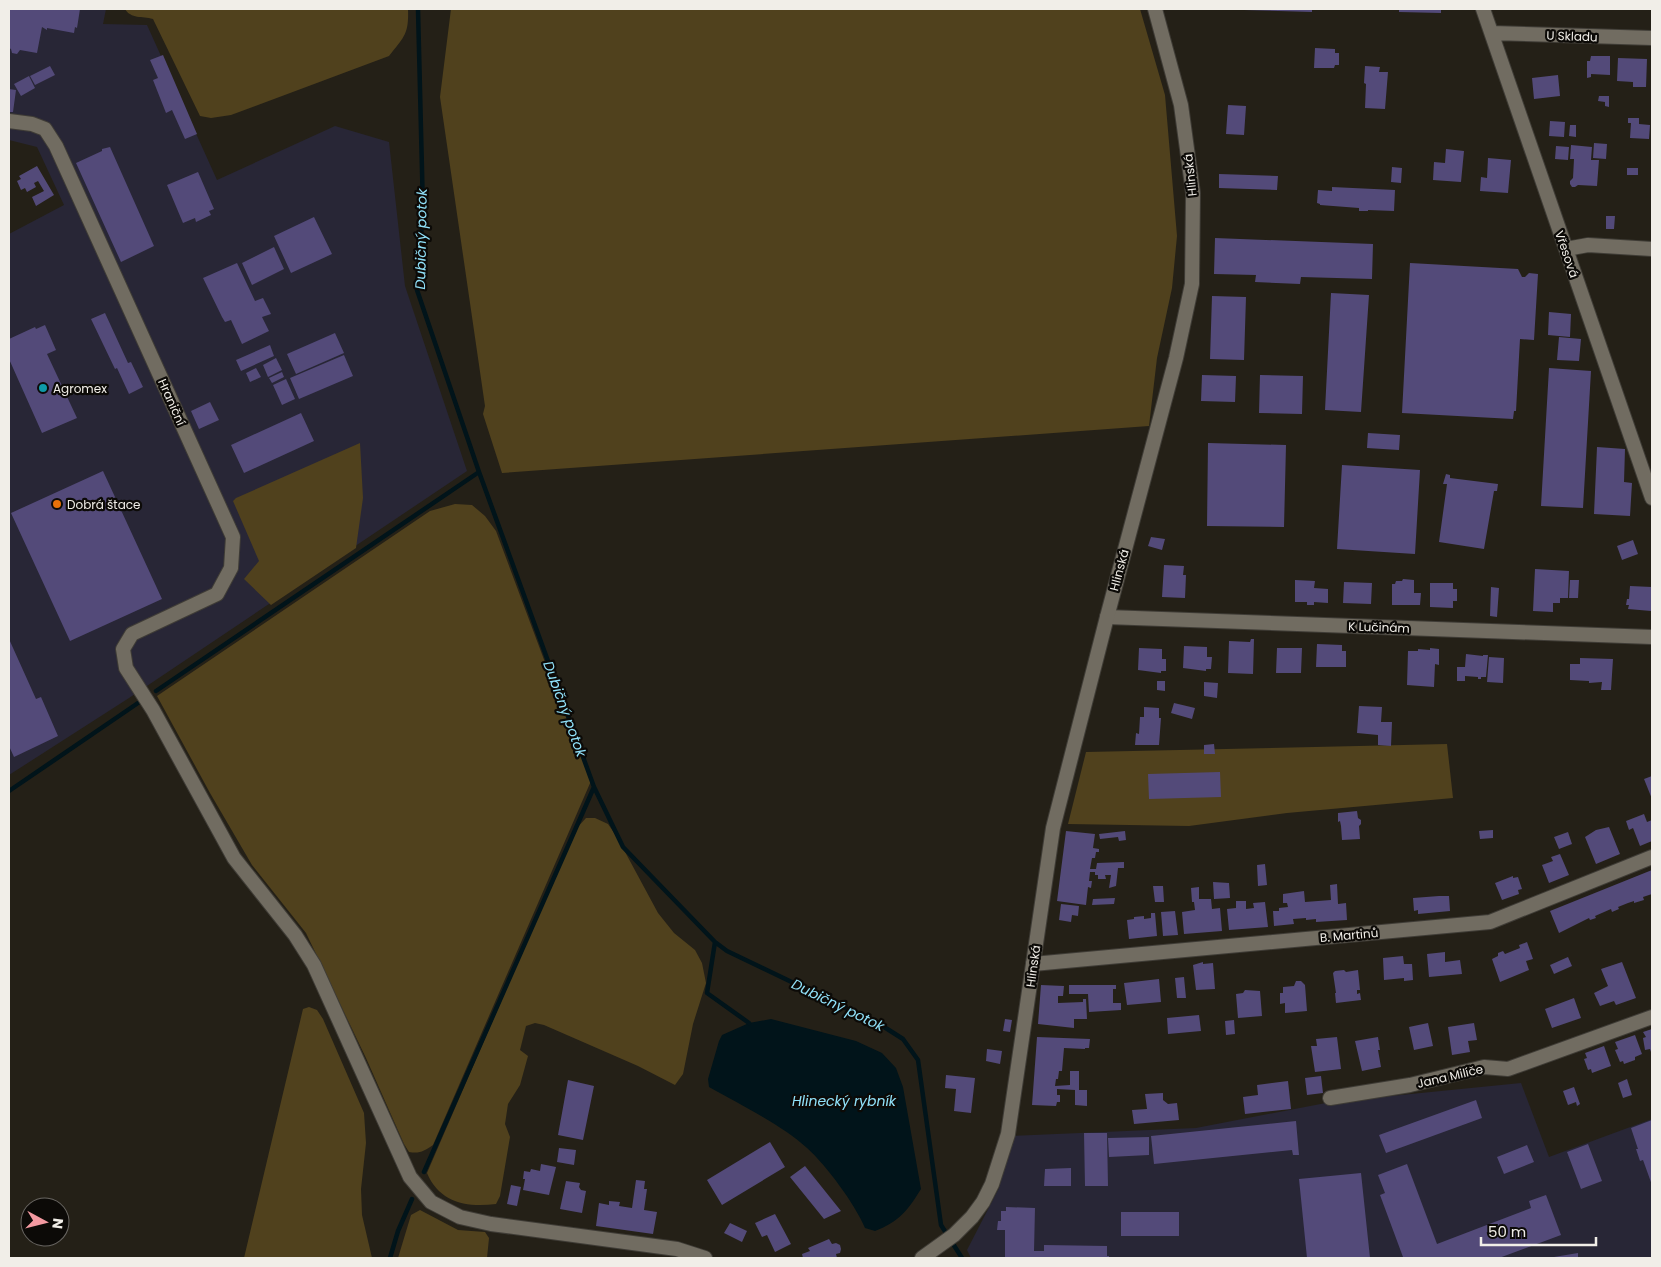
<svg xmlns="http://www.w3.org/2000/svg" width="1661" height="1267" font-family="Poppins,sans-serif">
<rect width="100%" height="100%" fill="#242017"/>
<path fill="#282636" d="M9 9H106L103 24 147 25 217 180 335 126 389 142 405 286 467 471 129 698 9 775V234L64 205 37 147 9 140Z
M1521 1083 1549 1157 1652 1119V1258H971L967 1250 999 1188 1011 1136 1196 1128 1331 1102Z"/>
<path fill="#50411d" d="M125 9H408C409 34 404 37 389 56L231 115 211 118 200 116 153 19C142 16 131 19 125 9Z
M451 9H1140L1165 95 1177 236 1172 288 1157 358 1149 426 502 473 483 414 485 406 440 97Z
M360 443 363 498 356 548 271 605 244 579 259 561 233 501 236 498Z
M455 504 472 505 485 516 496 531 546 665 591 781 433 1145C424 1151 420 1154 409 1152L404 1144 366 1058 306 933 252 865 210 793 157 696 430 511Z
M1447 744 1453 798 1287 813 1189 826 1068 824 1086 752Z
M586 818H595L608 824 617 837 658 913 674 933 695 950 702 963 706 983 693 1024 683 1074 675 1085 638 1066 544 1025 535 1023 526 1026 520 1050 528 1056 520 1085 508 1104 505 1124 510 1137 500 1196 496 1204C466 1208 439 1202 427 1173L575 830Z
M309 1007 317 1010 323 1019 364 1113 366 1143 361 1189 362 1215 372 1258H244L303 1009Z
M420 1210 458 1230 485 1232 489 1238 487 1258H398L411 1215Z"/>
<path fill="#01141a" d="M771 1019 856 1041 882 1053 896 1068 903 1087 921 1189C908 1210 899 1222 875 1231L865 1228C855 1204 826 1165 807 1148 782 1125 739 1104 709 1087L708 1079 719 1041 722 1035 749 1023Z"/>
<g fill="none" stroke-linecap="round" stroke-linejoin="round">
<path stroke="#01141a" stroke-width="4.5" d="M418 9 423 211 417 290 479 472 594 787 623 847 715 942 727 951 881 1025 903 1039 918 1060 941 1225 962 1258
M156 691 479 472
M9 791 138 703
M715 942 707 993 749 1023
M424 1172 594 787
M390 1258 398 1231 412 1199"/>
</g>
<path fill="#534a79" d="M9 9H80L77 28 75 27 74 33 47 28V30L42 27 37 53 20 50 17 54 12 53 11 49 9 48Z
M1244 9H1312V12L1244 10Z
M1399 9H1441V13L1399 12Z
M1315 48 1335 49V53H1339V65H1335L1334 68H1314Z
M163 55 197 134 185 139 172 110 166 113 153 80 158 78 150 60Z
M1591 56H1610V75L1591 74V77L1587 78V61H1590Z
M1618 58 1647 59 1646 87H1633V82L1617 81Z
M50 66 55 75 35 85 30 76Z
M1365 66 1380 67 1379 72H1388L1385 109 1365 108 1366 84 1364 83Z
M1558 75 1560 96 1534 99 1532 78Z
M29 76 35 88 21 96 14 84Z
M9 89 16 90 13 112H9Z
M1599 96H1609V107L1605 106V102L1598 101Z
M1228 105 1246 106 1244 135 1226 134Z
M1628 118H1639V124L1650 125 1649 139 1630 138 1631 123H1628Z
M1550 121 1565 122 1564 137 1549 136Z
M1570 125H1576V137L1569 136Z
M1594 143 1607 144 1606 159 1593 158Z
M1571 145 1592 147 1591 160H1599L1597 186 1578 185 1575 187H1572L1570 184V181L1573 178 1574 159H1570Z
M1556 146 1569 147 1568 160 1555 159Z
M110 147 154 246 121 262 76 163 102 151V149Z
M1446 149 1464 151 1461 182 1433 180 1434 162 1445 163Z
M1488 158 1511 160 1508 193 1480 191 1481 177 1487 178Z
M37 166 54 195 36 206 32 197 44 191 38 181 34 183 36 187 27 192 25 188 21 190 17 181 21 179 19 176Z
M1392 167 1402 168 1401 183 1391 182Z
M1627 168H1638V175H1627Z
M198 172 214 209 209 211 211 215 196 222 195 218 183 223 167 185Z
M1219 174 1278 176 1277 190 1219 188Z
M1332 187 1395 190 1394 211 1368 210V211H1359V208L1320 205V204L1317 203 1318 190 1332 191Z
M1606 216H1615L1614 229H1606Z
M314 217 332 254 291 273 274 236Z
M1215 238 1373 244 1372 279 1301 277 1300 284 1255 282 1256 275 1214 274Z
M274 247 284 269 252 285 242 263Z
M237 263 255 301 263 298 271 314 262 317 269 331 242 344 231 320 225 322 222 317 203 278Z
M1410 263 1518 269 1522 277H1525L1529 273 1538 274 1534 340 1520 339 1516 411H1514L1513 419 1402 413Z
M1331 293 1369 295 1361 412 1325 410Z
M1212 296 1246 297 1244 360 1210 359Z
M1549 312 1571 314 1570 337 1548 335Z
M105 313 128 363 131 362 143 387 129 394 117 368 115 369 91 319Z
M45 325 56 350 47 354 77 418 42 433 9 359V339L35 327 36 329Z
M335 333 344 353 296 374 287 354Z
M1559 337 1581 339 1579 361 1557 360Z
M270 345 274 356 241 371 236 360Z
M344 355 353 376 299 399 290 378Z
M276 358 282 370 268 377 263 365Z
M256 368 261 377 250 382 246 373Z
M1549 368 1591 371 1583 508 1541 506Z
M282 372 284 377 272 383 269 378Z
M1202 375 1236 376 1235 402 1201 401Z
M1260 375 1303 376 1302 414 1259 413Z
M286 379 295 399 282 405 273 385Z
M210 402 219 420 199 429 191 411Z
M301 413 314 441 244 473 231 445Z
M1368 433 1400 435 1399 450 1367 448Z
M1208 443 1286 445 1284 527 1207 526Z
M1597 447 1625 449 1624 482 1632 483 1630 516 1594 514Z
M1342 465 1420 470 1415 554 1337 549Z
M103 471 162 599 70 641 11 513Z
M1446 474 1450 475V478L1498 484 1497 491H1494L1484 549 1439 542 1447 484H1443Z
M1151 537 1165 539 1162 550 1148 546Z
M1633 540 1638 554 1622 560 1617 546Z
M1164 565 1184 566 1183 575H1186L1185 598 1162 597Z
M1535 569 1569 571 1568 598H1560V603H1553V612L1533 611Z
M1403 579 1414 580V593H1421L1420 605H1392V584H1395L1396 581H1402Z
M1295 580 1315 581 1314 588 1328 589V603L1314 602V605H1307V602H1295Z
M1570 580H1579L1578 598H1569Z
M1344 582 1372 583 1371 604 1343 603Z
M1430 583H1453V589H1457V601H1453V608L1430 607Z
M1630 586 1652 587 1651 611 1628 609 1629 605H1626L1627 599H1629Z
M1491 587 1499 588 1497 617 1490 616Z
M9 639 36 699 41 697 58 736 14 757 9 746Z
M1251 639H1254L1253 674 1228 673 1229 641 1250 642Z
M1317 644 1342 645V651H1346V667H1316Z
M1184 646 1207 647V657H1212L1211 669H1206V671L1183 668Z
M1139 648 1162 649V659H1166V671H1161V673L1138 670Z
M1277 648H1302L1301 673H1276Z
M1430 648 1439 649V665L1435 664 1434 687 1407 685 1408 651H1418V649L1430 650Z
M1466 654 1483 656V655H1488L1486 677H1481V679H1478V677L1465 676V681H1457V667H1465Z
M1489 657 1504 658 1503 683 1487 682Z
M1580 658 1613 659 1611 690H1601L1602 682 1589 683V681L1570 680V664H1580Z
M1157 681H1165V691L1157 690Z
M1204 682 1218 683 1217 698 1204 696Z
M1174 703 1195 708 1192 719 1171 713Z
M1359 706 1382 707 1381 722H1392L1391 746 1378 745V735L1357 733Z
M1144 707 1159 708V718H1161L1159 745H1135L1136 733 1139 734 1140 717H1144Z
M1214 744 1215 754H1204V745Z
M1220 772 1221 797 1149 799 1148 774Z
M1652 776V799L1644 779Z
M1357 811 1358 818 1361 820V824L1359 826 1360 839 1342 840 1341 826 1340 821 1338 822V813Z
M1644 814 1647 822 1652 820V841L1640 846 1633 828 1629 830 1626 821Z
M1609 827 1620 854 1596 864 1585 837 1596 830Z
M1493 830V838L1480 839 1479 831Z
M1066 831 1095 834 1093 848 1099 849V852H1096L1095 858H1092L1090 869H1096L1097 863 1124 862V868H1118L1116 886 1109 888 1111 875H1105L1106 879H1098V875H1095V872H1090L1089 881H1092L1091 888 1088 887 1086 905 1057 901Z
M1125 831 1126 840 1119 841 1118 837 1100 839 1099 834Z
M1568 832 1572 844 1559 849 1554 837Z
M1560 854 1569 875 1549 883 1542 865 1553 861 1551 857Z
M1265 864 1267 885 1258 886 1257 865Z
M1652 870V894L1643 897 1644 900 1634 903V901L1628 903 1618 907 1619 909 1612 912 1611 909 1595 916 1596 918 1590 920 1589 918 1559 933 1550 911Z
M1513 876V878L1518 877 1522 889 1518 890 1519 894 1502 900 1495 883Z
M1213 882 1229 883 1230 898 1214 899Z
M1337 884 1338 904 1346 903 1347 920 1316 922V919L1306 920V918L1293 919 1294 924 1274 926 1273 911H1279V908L1288 907 1287 903H1283V894L1304 891 1305 902 1331 900 1330 885Z
M1153 886H1163L1164 902H1155Z
M1199 887V899H1211L1212 909 1220 908 1222 931 1184 934 1182 912 1195 910 1194 902H1192L1191 888Z
M1439 896H1449L1450 911 1418 914V910L1414 911 1413 898Z
M1115 898 1114 904 1092 905 1093 899Z
M1236 901H1246V909L1254 908 1253 903 1265 902 1268 927 1229 930 1227 909 1236 908Z
M1061 904 1079 906 1078 916 1072 915 1071 922 1059 920Z
M1175 911 1178 935 1163 936 1161 912Z
M1151 913H1155L1157 936 1129 939 1127 920 1134 919V917L1144 916V919L1151 918Z
M1527 942 1533 959 1526 961 1529 970 1500 982 1492 959 1498 956V953L1503 951 1505 954 1520 948 1519 945Z
M1445 952V962L1460 960 1462 974 1429 977 1427 954Z
M1403 956 1404 964H1412L1413 980 1404 981V978L1384 980 1383 958Z
M1568 957 1572 966 1554 974 1550 965Z
M1203 962V964L1213 963 1215 989 1196 990 1193 965Z
M1622 962 1636 998 1616 1005 1614 1001 1600 1006 1594 993 1608 986 1601 969Z
M1344 970 1346 972 1358 970 1360 990H1357V994L1360 993 1361 1000 1336 1003 1335 993H1336L1333 973 1335 971Z
M1184 977 1186 998H1177L1175 978Z
M1159 979 1161 1002 1127 1005 1124 983Z
M1296 981H1301L1305 985 1307 1011 1285 1013V1003L1280 1004V993H1283V987L1294 986Z
M1041 985 1064 986 1063 996H1058V1003L1083 1002V999H1086L1087 1019H1074V1028L1038 1024Z
M1069 985H1116V989H1113V1003H1121V1010L1089 1012 1088 994H1069Z
M1245 990 1260 991 1262 1016 1238 1018 1236 994 1243 993Z
M1574 998 1581 1018 1552 1028 1545 1009Z
M1199 1015 1201 1031 1168 1034 1167 1018Z
M1005 1019 1012 1020 1010 1032 1003 1031Z
M1234 1020 1235 1034 1226 1035 1225 1021Z
M1428 1023 1433 1046 1414 1050 1409 1027Z
M1474 1023 1477 1040 1468 1041 1470 1052 1452 1055 1448 1027Z
M1652 1029V1055L1650 1049 1645 1050 1643 1038 1646 1037 1643 1032Z
M1635 1035 1642 1054 1635 1057V1060L1624 1064 1623 1061 1620 1062 1615 1050 1618 1049 1615 1042Z
M1037 1037 1090 1039 1089 1048H1085V1049L1064 1048 1062 1071H1059L1058 1079H1056L1055 1086 1070 1085V1071H1079V1090H1087V1106L1075 1105V1090L1057 1089V1095H1060V1102H1057L1056 1106 1032 1105Z
M1337 1037 1341 1069 1315 1072 1311 1046H1317L1316 1039Z
M1378 1037 1380 1050H1378L1381 1067 1362 1071 1355 1041Z
M1604 1046 1611 1066 1592 1073 1591 1069 1588 1070 1584 1059 1587 1058 1585 1053Z
M987 1049 1002 1051 1000 1064 986 1061Z
M946 1075 975 1078 971 1113 954 1111 956 1089 945 1088Z
M1321 1076 1323 1093 1307 1095 1305 1078Z
M1627 1079 1632 1095 1623 1098 1618 1083Z
M568 1080 594 1086 583 1140 558 1135Z
M1288 1081 1291 1109 1245 1114 1243 1097 1258 1095 1257 1085Z
M1574 1087 1580 1104 1577 1106 1576 1102 1568 1105 1563 1091Z
M1163 1093V1100L1168 1104 1177 1103 1179 1120 1134 1124 1132 1110 1147 1109 1145 1094Z
M1476 1100 1482 1118 1386 1153 1379 1135Z
M1652 1120V1185L1643 1160 1640 1161 1636 1149H1638L1631 1128Z
M1296 1121 1299 1155H1293L1292 1150 1154 1164 1151 1136Z
M1084 1133H1107L1108 1186H1085Z
M1149 1137V1155L1109 1157 1108 1138Z
M770 1142 785 1167 722 1205 707 1180Z
M1588 1144 1602 1181 1581 1189 1567 1152Z
M1527 1145 1534 1162 1504 1174 1497 1157Z
M559 1148 576 1150 574 1165 557 1162Z
M541 1164 556 1167 549 1195 523 1190 525 1179H523L524 1171 530 1172 531 1169 540 1171Z
M1407 1164 1437 1244 1531 1208 1529 1201 1546 1195 1561 1235 1499 1258H1399L1403 1257 1380 1195 1385 1193 1378 1175Z
M805 1166 841 1211 824 1219 790 1177Z
M1071 1168V1186H1044L1045 1169Z
M1361 1173 1370 1258H1307L1299 1179Z
M636 1180 645 1181 644 1189H647L644 1210 657 1212 653 1234 596 1226 599 1203 609 1205V1201L620 1202 619 1206 632 1208Z
M566 1181 580 1183 579 1187 581 1190 586 1191 582 1213 560 1209Z
M511 1185 521 1187 517 1206 507 1204Z
M1006 1207 1035 1208 1034 1251H1044V1245L1107 1246V1256H1109V1258H1005V1230H997L998 1221H1001V1211H1006Z
M1121 1212H1179V1236H1121Z
M775 1214 791 1244 775 1252 767 1235 762 1237 755 1223Z
M730 1223 747 1231 742 1242 724 1233Z
M829 1239 832 1244 836 1243 840 1245 841 1249 840 1253 836 1254 837 1258H803L802 1254 810 1251 808 1248Z
M1578 1253V1258H1555L1554 1257Z"/>
<g fill="none" stroke-linecap="round" stroke-linejoin="round">
<g stroke="#3f3c36" stroke-width="16">
<path id="minor" d="M1483 9 1652 498
M1492 33 1652 38
M9 121 32 124 45 129 56 146 233 537 231 568 217 594 132 634 123 649 126 668 153 710 234 858 295 935 314 965 410 1177 431 1202 460 1217 491 1224 677 1249 705 1258
M1566 249 1588 245 1652 249
M1107 617 1652 637
M1033 964 1490 922 1652 857
M1330 1098 1410 1085 1484 1067 1508 1069 1652 1017"/>
</g>
<g stroke="#3f3c36" stroke-width="16">
<path id="tertiary" d="M922 1258 954 1235 972 1217 983 1202 992 1184 1008 1134 1053 828 1107 617 1176 358 1192 284 1193 193 1181 105 1155 9"/>
</g>
<use href="#minor" stroke="#716c61" stroke-width="14"/>
<use href="#tertiary" stroke="#716c61" stroke-width="14"/>
</g>
<circle fill="#0f9aa8" stroke="#0c0a07" stroke-width="2" cx="43" cy="388" r="5"/>
<circle fill="#e8710a" stroke="#0c0a07" stroke-width="2" cx="57" cy="504" r="5"/>
<g text-anchor="middle" dominant-baseline="central" stroke-width="4.5" stroke-linejoin="round" paint-order="stroke">
<g font-size="12" fill="#f1eee8" stroke="#0c0a07">
<text transform="translate(1572 36) rotate(2)">U Skladu</text>
<text transform="translate(1190 175) rotate(-96)">Hlinská</text>
<text transform="translate(1567 254) rotate(71)">Vřesová</text>
<text transform="translate(172 402) rotate(66)">Hraniční</text>
<text transform="translate(1119 570) rotate(-75)">Hlinská</text>
<text transform="translate(1379 627) rotate(2)">K Lučinám</text>
<text transform="translate(1349 935) rotate(-5)">B. Martinů</text>
<text transform="translate(1033 966) rotate(-82)">Hlinská</text>
<text transform="translate(1450 1076) rotate(-13)">Jana Milíče</text>
</g>
<g font-size="12" fill="#f1eee8" stroke="#0c0a07" text-anchor="start">
<text x="53" y="388">Agromex</text>
<text x="67" y="504">Dobrá štace</text>
</g>
<g font-size="14" font-style="italic" fill="#91e2fa" stroke="#0c0a07">
<text transform="translate(421 239) rotate(-89)">Dubičný potok</text>
<text transform="translate(565 709) rotate(70)">Dubičný potok</text>
<text transform="translate(838 1005) rotate(26)">Dubičný potok</text>
<text x="844" y="1101">Hlinecký rybník</text>
</g>
</g>
<rect width="1661" height="1267" fill="none" stroke="#f1eee8" stroke-width="20"/>
<g transform="translate(45 1222) rotate(97)"><circle r="24" fill="#0c0a07" stroke="#686561"/>
<path d="M0-4L9 19L0 12L-9 19Z" fill="#f49aa1"/>
<text y="-8" font-size="14" font-weight="bold" text-anchor="middle" fill="#f1eee8">N</text>
</g>
<path d="M1481 1237v8h115v-8" fill="none" stroke="#f1eee8" stroke-width="2.5"/>
<text x="1488" y="1237" font-size="15" fill="#f1eee8" stroke="#0c0a07" stroke-width="4" paint-order="stroke">50 m</text>
</svg>
